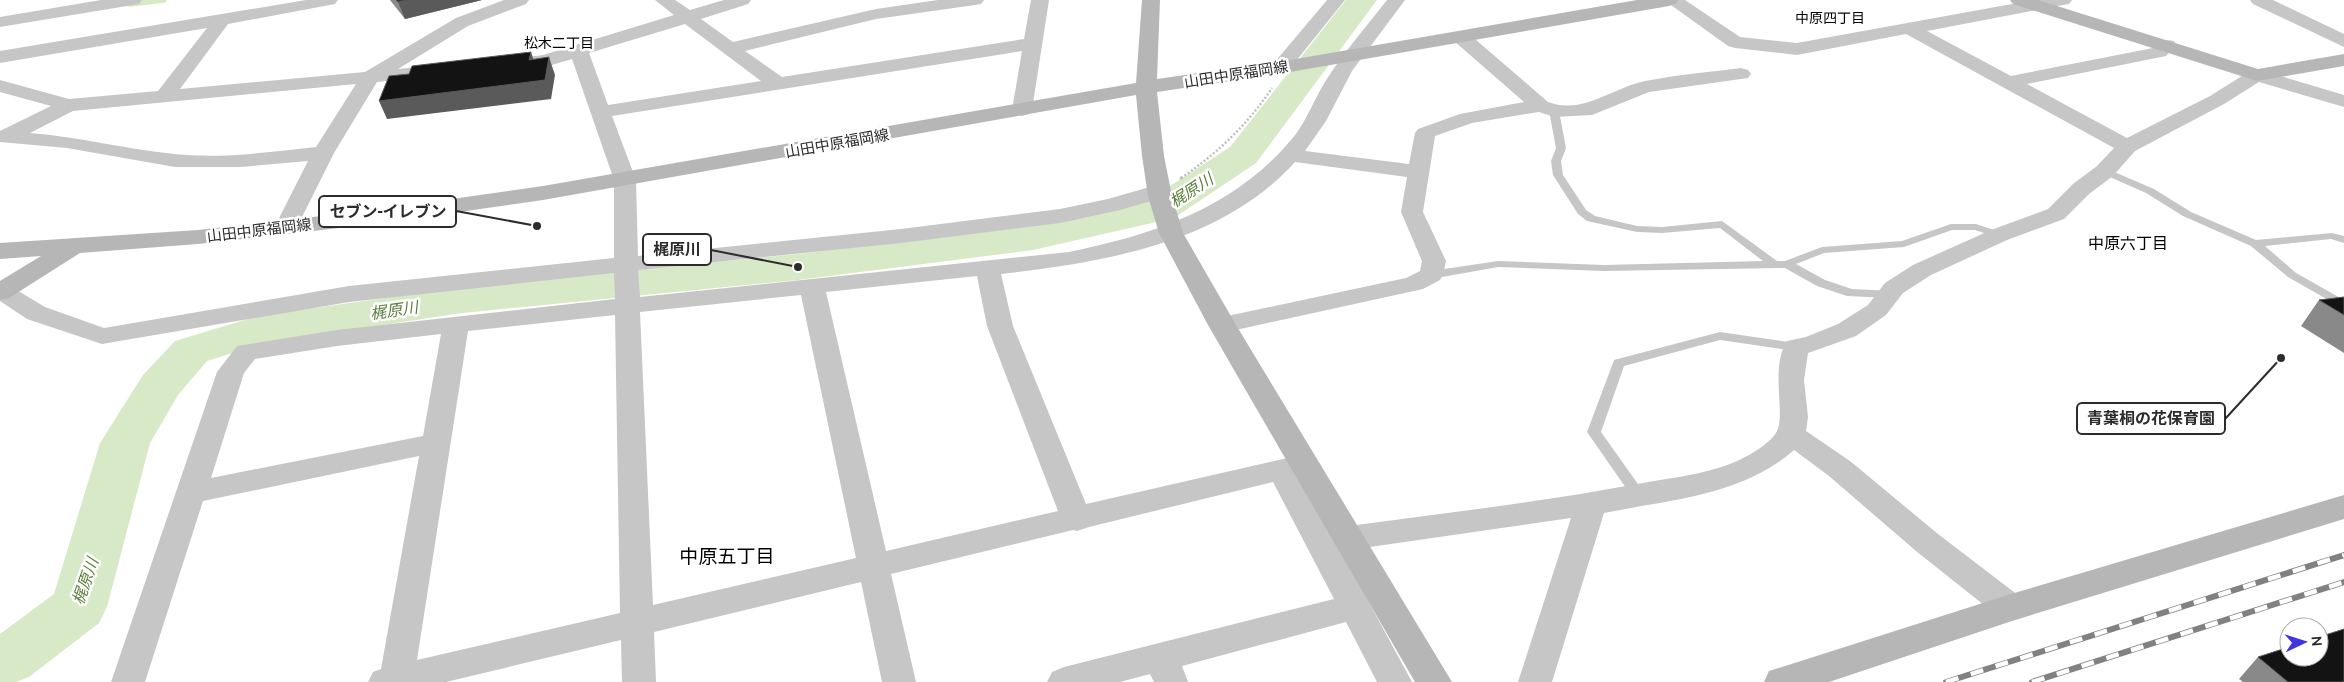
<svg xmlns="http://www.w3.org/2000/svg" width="2344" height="682" font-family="Ubuntu,'Noto Sans JP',sans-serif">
<rect width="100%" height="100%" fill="#fff"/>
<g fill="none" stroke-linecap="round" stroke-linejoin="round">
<path stroke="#d7e9c7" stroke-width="5.5" d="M130 4 164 0"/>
<path fill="#d7e9c7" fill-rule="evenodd" d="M1346 0H1377L1256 163 1174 218 1033 250 798 280 462 313 264 343 207 361 178 395 150 443 107 607 99 623 29 677 16 682H0V634L54 594 100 443 143 375 175 341 258 316 462 287 798 254 1033 226 1147 201 1230 147Z"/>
<path stroke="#c0c0c0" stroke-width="2.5" stroke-dasharray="2 2" stroke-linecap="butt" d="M1181 178C1218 153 1247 125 1272 88"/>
<path stroke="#c0c0c0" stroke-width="3" stroke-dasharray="2.5 2.5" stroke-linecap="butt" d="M1180 179 1183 177"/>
<path fill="#c6c6c6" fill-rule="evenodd" d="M1554 108 1559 111 1566 148 1561 161 1563 175 1586 210 1595 216 1637 226 1662 227 1722 221 1777 261H1785L1822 247 1902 241 1951 224H1976L2003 233 2005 235 1999 238 1975 230H1952L1904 247 1824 253 1796 264 1825 280 1852 289 1893 291 1895 294 1893 297 1889 298 1847 296 1817 286 1785 268 1604 271 1498 267 1431 279 1427 277 1425 275 1431 271 1498 261 1604 265 1763 261 1720 228 1662 233 1637 232 1587 221 1578 214 1553 175 1551 161 1556 148 1549 111Z
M2105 168 2154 189 2191 212 2256 240 2332 233 2344 236V243L2331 239 2265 246 2296 273 2344 300V309L2288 277 2251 246 2183 216 2146 193 2101 173 2100 171Z
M1720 332 1796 343 1802 347 1796 351 1720 340 1624 366 1601 432 1645 494 1643 498H1633L1587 432 1613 363 1614 360Z"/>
<path fill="#c6c6c6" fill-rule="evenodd" d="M101 0H142L139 4 133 5 0 27V17Z
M306 0H338L335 4 228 24 180 89 365 72 456 18 504 0H529L526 4 468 26 398 69 445 64 452 66 455 70 452 74 377 82 334 153 295 231 287 233 279 231 275 226 308 161 241 167H175L67 148 0 142V131L51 106 0 92V80L69 99 158 91 207 28 0 63V51ZM356 84 316 147C270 152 221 159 174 154 126 149 79 137 30 133L73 111Z
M655 0H675L690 10 724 0H751L748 4 701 19 733 42 876 9 938 0H984L981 4 975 5 876 19 745 51 782 77 1024 39 1031 0H1049L1032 110 1029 114 1022 116 1015 114 1012 110 1022 51 612 116 636 180 638 256 901 229 1060 209 1108 199 1160 184 1168 186 1171 191 1168 196 1120 210 1060 223 901 243 638 270 640 297 1069 252C1153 235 1234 208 1291 140 1306 123 1313 101 1325 82 1343 53 1366 27 1387 0H1405L1352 71 1326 121 1305 151 1409 164 1415 133 1418 129 1460 114 1524 102 1454 41 1452 37 1454 33H1468L1548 102C1583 115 1612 88 1645 81 1676 75 1709 72 1741 68L1748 70 1751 74 1748 78 1649 92 1592 115 1554 117 1539 112 1526 114 1472 123 1435 136 1423 212 1446 261 1443 275 1440 280 1423 289 1222 333 1213 331 1209 325 1213 319 1406 278 1420 271 1422 261 1401 212 1407 177 1295 162C1221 244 1104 262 1001 274L1013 326 1086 504 1305 454 1315 457 1320 464 1315 471 1300 476 1334 537 1338 530 1349 526C1445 513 1542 502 1637 484 1664 479 1692 476 1718 468 1736 463 1765 449 1776 433 1787 416 1769 369 1787 341L1806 337 1838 324 1868 305 1885 283 1913 265 1991 230 2048 209 2073 184 2097 166 2114 148 1906 34 1797 55 1735 48 1728 46 1664 0H1685L1740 37 1797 43 2034 0H2072L2069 4 2063 5 1927 31 2011 76 2153 48C2160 41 2164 39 2174 41L2176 45 2166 56 2027 84 2127 138 2210 96 2250 71 2257 69 2344 95V107L2259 82 2224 104 2135 151 2113 176 2089 194 2064 219 2007 240 1931 275 1903 293 1886 315 1856 336 1808 353 1804 380 1808 417 1806 431 1850 461 1938 534 2023 599 2028 608 2023 617 2011 621 1999 617 1916 551 1829 476 1794 450C1742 496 1668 500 1604 513L1552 682H1518L1571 518 1349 550 1339 547 1412 682H1377L1346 622 1182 666 1188 682H1154L1150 674 1120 682H1047L1052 672 1064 667 1334 599 1273 482 1089 527 1077 531 1073 530 891 574 916 682H882L861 582 654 632 656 682H622L621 640 446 682H368L373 672 381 669 419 456 203 501 145 682H111L217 372 237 346 337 330 615 299 614 273 349 302 102 344 27 319 0 301V284L10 286 45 307 104 328 349 286 614 258V180L572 59C552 65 528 73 507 68L504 64 507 60 543 55 674 15ZM685 24 761 81 608 105 589 53ZM977 276 987 326 1058 511 886 551 826 292ZM801 295 856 558 653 605 640 312ZM615 315 620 613 417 660 468 331ZM441 334 423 436 211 478 244 373 255 359 337 346Z
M1327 0H1345L1288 71 1281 73 1274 71 1271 67 1274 63Z
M2250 0H2273L2344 34V47L2253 4Z"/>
<path fill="#b6b6b6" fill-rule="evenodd" d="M1142 0H1160L1157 79 1290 60 1637 0H1678L1675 4 1669 6 1290 72 1157 92 1164 156 1172 196 1183 233 1236 325 1452 682H1415L1208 325 1159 233 1148 196 1142 156 1136 95 543 200 374 224 198 244 80 253 9 298 0 300V281L41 256 0 259V243L198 230 374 210 543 186 1136 83Z
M2010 0H2038L2258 69 2344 54V66L2257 81 2013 4Z
M2344 495V519L2012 621 1829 682H1764L1769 671 1782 667 2011 594Z"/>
<g stroke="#818181" stroke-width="6">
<path id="rail" d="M1946 682 2344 555
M2032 682 2344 582"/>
</g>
<use href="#rail" stroke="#fff" stroke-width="4.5" stroke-dasharray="13" stroke-linecap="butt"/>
</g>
<path fill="#898989" d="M390 0H482L405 19Z
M2344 297V353L2301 326 2319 300Z
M2258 657 2344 682H2243L2239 679Z"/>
<path fill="#5a5a5a" d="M408 0H482L405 19 398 2Z
M531 52 537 70 529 60Z
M549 57 555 75 551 99 387 119 379 101Z"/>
<path fill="#131313" stroke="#5a5a5a" d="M396 0H408L398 2Z
M531 52 529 60 549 57 545 80 379 101 389 76 409 74 412 66Z
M2344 297V315L2319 300Z
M2344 629V682H2288L2258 657 2289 647V657H2319V637Z"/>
<g text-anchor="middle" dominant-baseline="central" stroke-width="5" stroke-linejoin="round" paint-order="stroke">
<g font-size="14" fill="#000" stroke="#fff">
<text x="1830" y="18">中原四丁目</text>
<text x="559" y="43">松木二丁目</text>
</g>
<g font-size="15" fill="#2c2c2c" stroke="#fff">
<text transform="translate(1236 74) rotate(-9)">山田中原福岡線</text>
<text transform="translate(837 143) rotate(-10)">山田中原福岡線</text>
<text transform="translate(259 230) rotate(-7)">山田中原福岡線</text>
</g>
<g font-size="16" font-style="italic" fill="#5a7e3a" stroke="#fff">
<text transform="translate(1191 190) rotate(-33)">梶原川</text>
<text transform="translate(394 310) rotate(-8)">梶原川</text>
<text transform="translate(85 581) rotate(-71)">梶原川</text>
</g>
<g font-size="16" fill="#000" stroke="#fff">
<text x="2128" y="243">中原六丁目</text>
</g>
<g font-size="19" fill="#000" stroke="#fff">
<text x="727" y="556">中原五丁目</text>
</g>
</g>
<path fill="none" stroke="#2c2c2c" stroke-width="2" d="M537 226L456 211M798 267L711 250M2281 358L2225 419"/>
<g fill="#2c2c2c" stroke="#fff" stroke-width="2">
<circle cx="537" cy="226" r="5"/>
<circle cx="798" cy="267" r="5"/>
<circle cx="2281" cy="358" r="5"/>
</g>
<g fill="#fff" stroke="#2c2c2c" stroke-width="2">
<rect x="319" y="196" width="137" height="31" rx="5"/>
<rect x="643" y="234" width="68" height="31" rx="5"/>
<rect x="2077" y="403" width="148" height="31" rx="5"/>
</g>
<g font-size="16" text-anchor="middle" font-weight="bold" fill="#2c2c2c">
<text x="388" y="217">セブン-イレブン</text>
<text x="677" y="255">梶原川</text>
<text x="2151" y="424">青葉桐の花保育園</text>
</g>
<g transform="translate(2304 642) rotate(86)"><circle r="24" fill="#ffffff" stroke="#ababab"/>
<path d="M0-4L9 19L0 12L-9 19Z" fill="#4135dd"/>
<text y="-8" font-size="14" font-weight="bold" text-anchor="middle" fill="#2c2c2c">N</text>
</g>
</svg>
